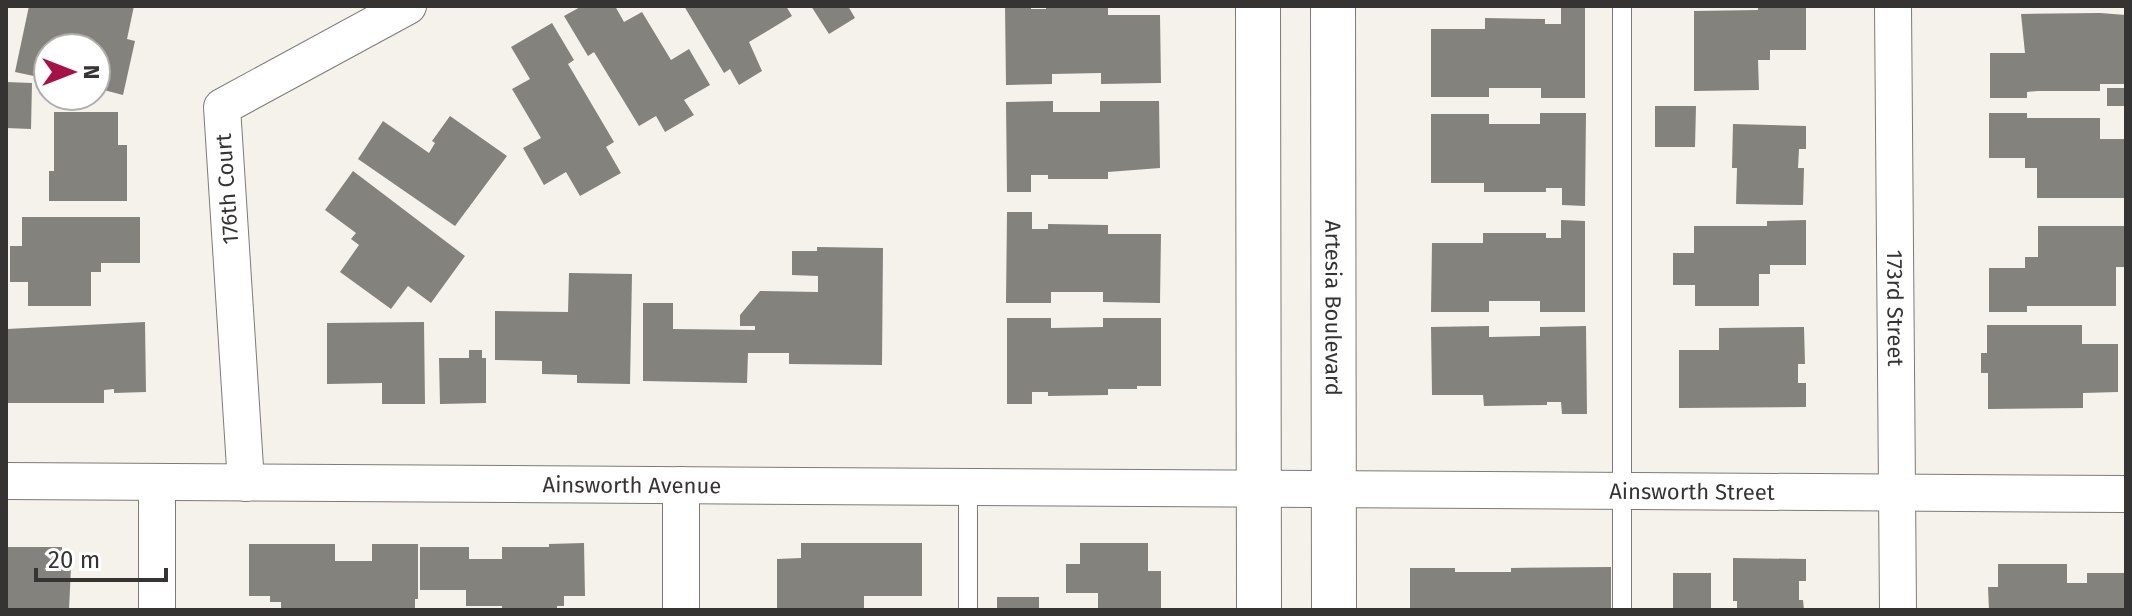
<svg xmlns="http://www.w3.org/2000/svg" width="2132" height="616" font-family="'Fira Sans',sans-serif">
<rect width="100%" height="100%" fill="#f5f2ec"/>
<path fill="#84827d" d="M29 6H134L127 39 135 41 123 95 96 88V48H48V79L15 72Z
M582 6H615L624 22 642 12 671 60 689 49 710 85 684 100 694 115 665 132 656 116 639 126 594 52 588 56 564 16Z
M684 6H786L792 16 749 42 762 71 739 85 730 69 724 73Z
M811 6H848L855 18 829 34Z
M1005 6H1031V9H1046V6H1108V15H1160L1161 83 1101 84V73L1052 74V84L1006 85Z
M1561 6H1585V98H1541V88H1489V97H1431V29H1485V18L1545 19V24H1561Z
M1758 6H1806V50H1770V60H1758L1759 90 1694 91V11L1758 10Z
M2100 13 2126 15V84H2100V91H2038L2027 92V98H1990V53H2025L2021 14Z
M552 23 574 60 568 64 614 142 606 147 621 173 580 196 566 172 544 185 523 148 541 138 512 89 530 79 511 47Z
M6 82 32 83 31 129 6 128Z
M2107 88H2124V106H2107Z
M1053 101V112H1100V101H1159L1160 168 1108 172V179H1048V175H1031V192H1007L1006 102Z
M1655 106H1696L1695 147H1655Z
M54 112H118V145H127V201H49V171H54Z
M1540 113H1586L1585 206 1562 205V188H1546V192H1484V183H1431V114H1489V124H1540Z
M1989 113H2027V118H2100V139H2125V198H2037V168H2025V158H1989Z
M450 116 507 156 455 226 358 159 383 121 429 153 435 143 432 141Z
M1733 124 1806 126V149H1799L1798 168H1804L1803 205 1736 204 1737 168H1732Z
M353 171 465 256 431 303 408 286 391 309 340 272 359 245 351 239 356 233 325 210Z
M1007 212H1032V229H1048V224L1108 225V234H1161L1160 303 1103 302V292H1051V303H1006Z
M22 217H140V263H101V272H91V306H28V282H10V246H22Z
M1561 220 1585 221V312H1540V301H1489V312H1431L1432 243H1483V233H1546V238H1561Z
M1806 220V265H1770V274H1759V306H1695V285H1673V253H1694V226H1767V221Z
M2038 226H2126V267H2116V306H2027V312H1989V268H2025V257H2038Z
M817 247 883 248 882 365 789 364V353H748L747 383 643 381V303H673V329L755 330V326H740V315L760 291 818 292V276L792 275V251H817Z
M569 273 632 274 630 384 577 383V375L542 374V361L495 360V311L568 312Z
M1007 318H1051V328L1103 327V318H1161V386H1137V389H1108V395L1048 396V392H1032V404H1007Z
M145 322 146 392 114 393V389L104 390V403H6L7 329Z
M424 322 425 404H382V383L327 384V323Z
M1987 325H2082V344H2118V392L2083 393V408L1988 409V373H1981V353H1987Z
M1489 326V337L1540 336V327L1586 326 1587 414H1562L1561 402H1547V405L1484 406 1483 395H1432L1431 327Z
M1804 327 1805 364H1798V383H1806V407L1679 408V350H1719V328Z
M469 350H482V358H486V403L440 404 439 358H469Z
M584 543 585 596H564V606H557V610H502V606H466V590H420V547H469V559H502V547H549V544Z
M801 543H922V596H864V608L777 609V559L801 558Z
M1080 543H1148V571H1161V610H1098V593H1066V564H1080Z
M249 544H335V561H372V544H418V599H415V610H281V602H270V596H249Z
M6 547H62V567H71L69 610H6Z
M1733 558 1806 559V581H1799V600H1803L1804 610H1737V601H1733Z
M1998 564H2067V583H2087V573H2126V610H1989L1988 587H1998Z
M1611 567V610H1410V568H1455V572H1511V568Z
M1673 573H1711V610H1673Z
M997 597H1039V610H997Z"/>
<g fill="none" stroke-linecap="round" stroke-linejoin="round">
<g stroke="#7e7b76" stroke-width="20">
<path id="service" d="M1622 6V610
M968 487V610"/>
</g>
<g stroke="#7e7b76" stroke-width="38">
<g id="minor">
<path id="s1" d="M1893 6 1898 610"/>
<path id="s2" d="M6 481 2126 494"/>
<path d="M157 482V610"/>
<path d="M246 483 222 107 408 6"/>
<path d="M681 485V610"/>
</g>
</g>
<g stroke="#7e7b76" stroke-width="46">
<g id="primary">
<path d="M1258 6 1259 610"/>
<path id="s3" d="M1333 6 1334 610"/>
</g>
</g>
<use href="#service" stroke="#fff" stroke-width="18"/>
<use href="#minor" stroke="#fff" stroke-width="36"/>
<use href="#primary" stroke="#fff" stroke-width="44"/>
</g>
<g text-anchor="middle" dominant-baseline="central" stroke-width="8" stroke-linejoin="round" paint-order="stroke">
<g font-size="22" fill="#353432" stroke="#fff">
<text transform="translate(227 189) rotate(-94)">176th Court</text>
<text stroke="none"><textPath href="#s3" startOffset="302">Artesia Boulevard</textPath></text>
<text stroke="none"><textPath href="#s1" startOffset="302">173rd Street</textPath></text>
<text stroke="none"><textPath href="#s2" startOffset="626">Ainsworth Avenue</textPath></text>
<text stroke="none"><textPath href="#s2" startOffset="1686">Ainsworth Street</textPath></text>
</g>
</g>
<rect width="2132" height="616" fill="none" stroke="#353432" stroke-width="16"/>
<g transform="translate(72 72) rotate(90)"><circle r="38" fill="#ffffff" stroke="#aeaead" stroke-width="2"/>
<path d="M0-6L14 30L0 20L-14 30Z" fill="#a61148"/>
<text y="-12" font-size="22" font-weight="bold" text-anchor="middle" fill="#353432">N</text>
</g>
<path d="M36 568v12h130v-12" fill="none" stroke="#353432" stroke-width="4"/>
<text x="48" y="568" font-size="24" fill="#353432" stroke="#ffffff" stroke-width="6" paint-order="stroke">20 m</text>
</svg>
